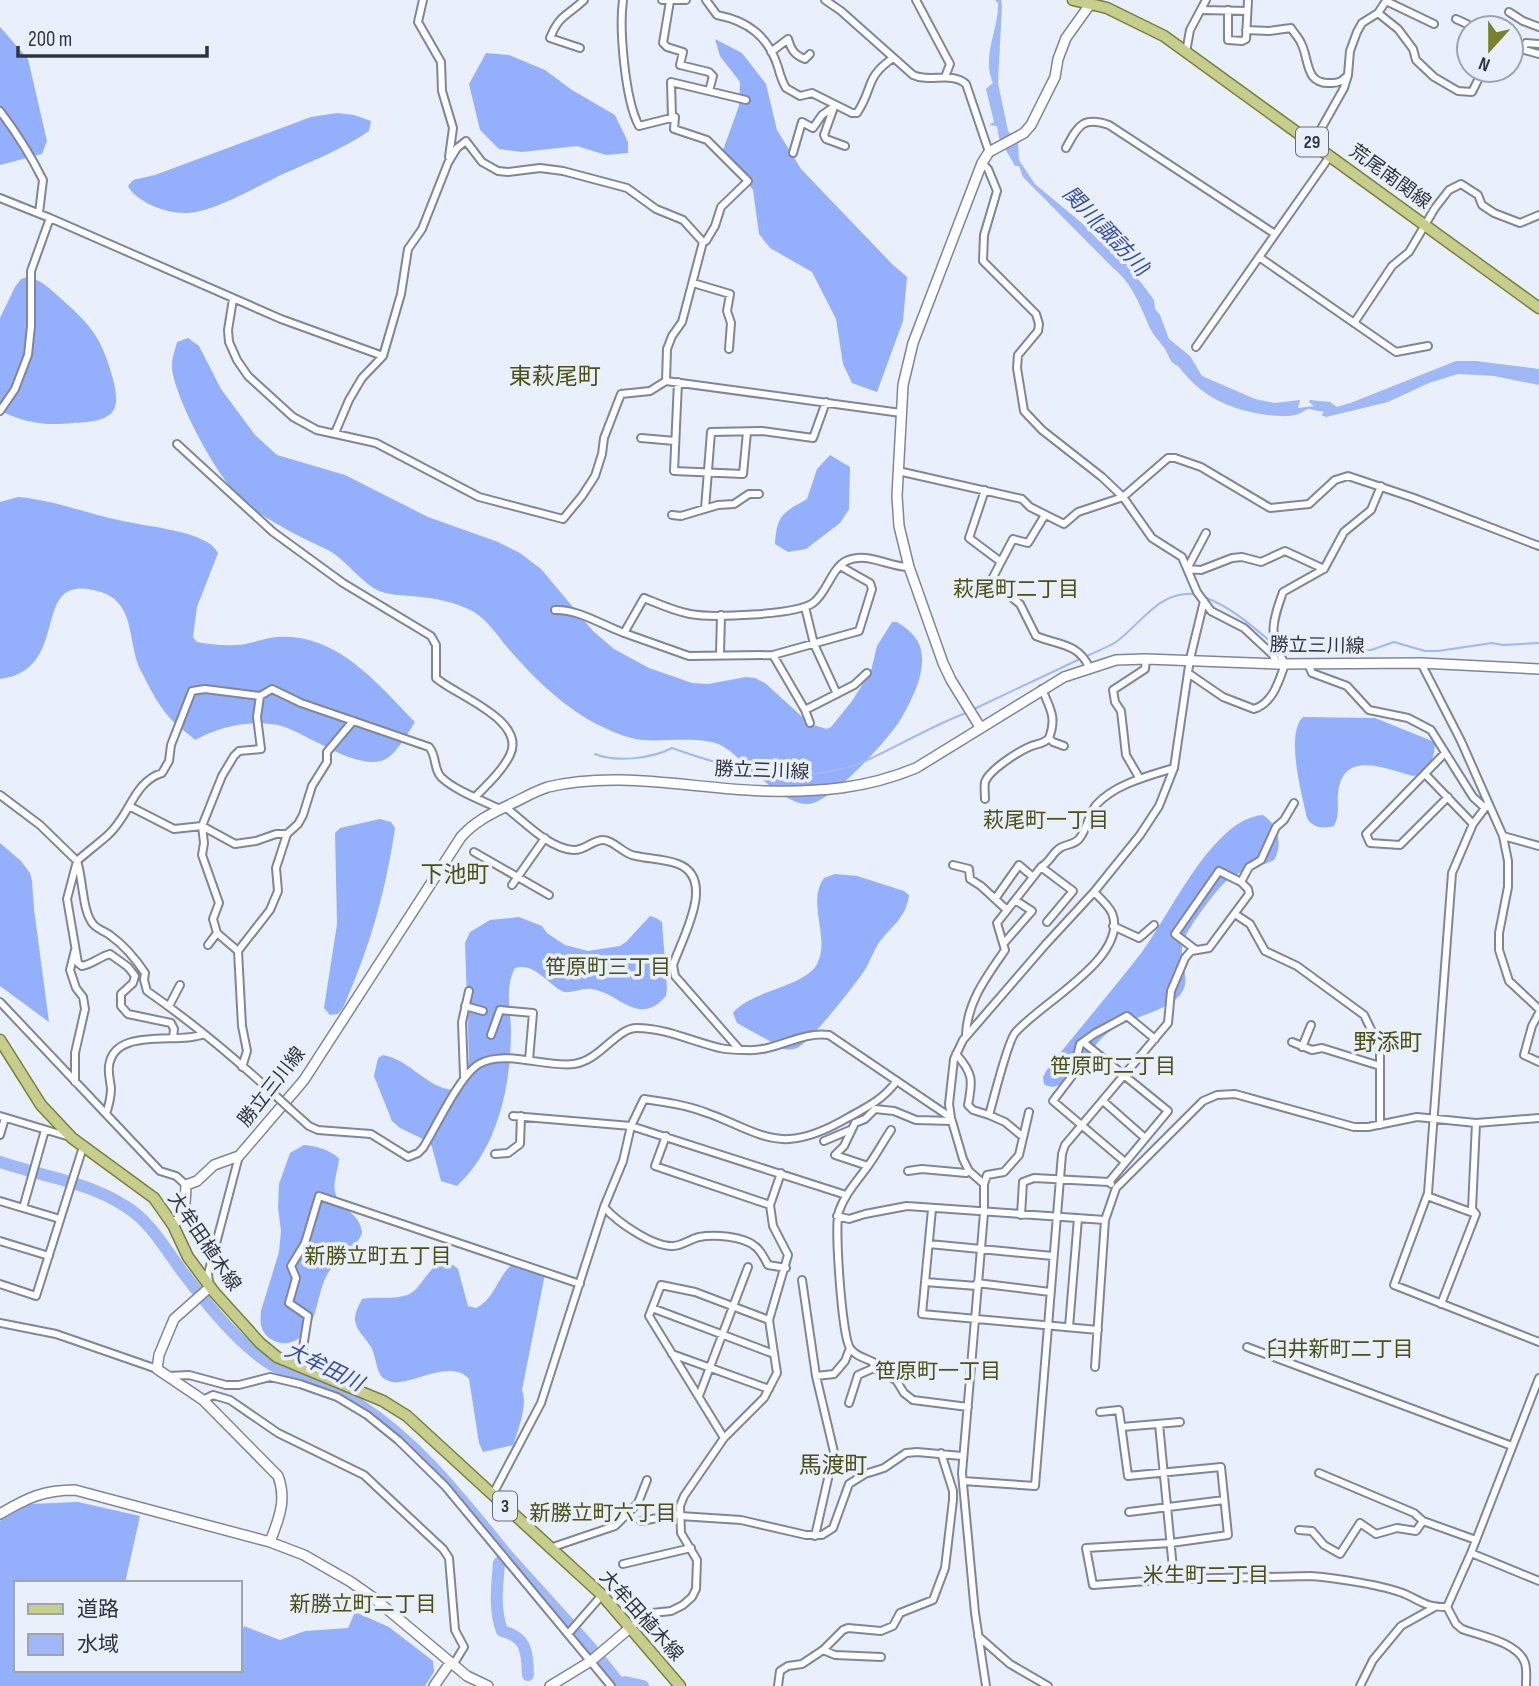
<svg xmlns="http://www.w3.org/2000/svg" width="1539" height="1686" font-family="'Sofia Sans Condensed','Noto Sans JP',sans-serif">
<rect width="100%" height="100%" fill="#e9effb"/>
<path fill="#94b0fd" d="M0 27 28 59 47 141 42 154 0 165Z
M715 39 742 53 766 84 777 130 801 169 892 264 907 277 903 321 877 392 852 383 843 364 836 319 812 272 770 248 759 234 753 190 723 150 739 106 740 82 720 56Z
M486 53 509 55 545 70 572 90 615 115 628 142V153L606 155 577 146 522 152 499 149 480 130 469 84Z
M337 113 354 115 371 121 369 131C343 149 312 161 283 174 258 186 210 214 184 213 166 213 136 202 128 186L133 180 155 175 311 117Z
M27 277C40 279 49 288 58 296 91 325 101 336 113 379 115 389 119 402 113 411 105 422 86 422 73 423 43 426 28 423 0 411V318L15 287 21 279Z
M188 338 199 346 221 389 255 435 277 455 345 475 428 517 498 542 520 553 541 569 593 631 614 649 649 668 692 683 708 684 746 677 755 678 765 683 810 724 827 729 831 727 852 701 871 671 877 646 892 622H897C907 628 919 638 921 650 926 672 913 697 902 717 892 736 830 804 808 804 781 805 746 761 724 747 706 735 666 742 644 740 630 739 615 733 603 727 565 709 535 679 507 647 497 635 488 621 474 612 455 601 433 598 411 596 401 595 389 595 379 591 362 583 349 564 333 553 325 548 317 545 309 541 287 530 263 517 244 502 219 481 176 401 172 369 171 360 175 351 177 342Z
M830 455 850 467 849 509 840 523 806 549 788 552 775 544C777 514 783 513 807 499L817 469Z
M18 497C54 500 88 514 123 521 150 527 183 529 207 542 212 545 215 548 218 553L197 607 193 637 197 642C209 644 223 646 235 645 249 645 263 638 277 637 337 633 377 683 415 722 408 733 399 749 389 757 363 777 305 731 278 725 249 720 221 726 195 740 185 731 172 722 164 711 155 699 147 683 140 669 127 640 136 600 97 591 90 589 84 588 76 589 37 594 65 671 0 679V502Z
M1303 717 1375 718 1432 741 1435 744C1434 758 1430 775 1413 776 1386 769 1343 749 1338 793 1337 805 1340 815 1334 826 1322 829 1313 828 1307 818 1302 795 1285 734 1303 717Z
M1263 815C1279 826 1283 845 1274 860 1259 867 1243 869 1230 878 1219 885 1193 922 1187 933 1184 939 1181 948 1182 954 1182 969 1191 982 1180 995 1163 1015 1123 1016 1101 1039 1087 1053 1065 1098 1044 1084L1043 1077 1048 1068C1079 1029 1112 991 1142 952 1170 915 1213 818 1263 815Z
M380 819 391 822 395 828C385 895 370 946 343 1008L338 1014 330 1015 324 1008 337 924 335 833 340 828Z
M0 843 21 861 30 873 32 881 34 909 49 1022 0 986Z
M835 874 857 876 904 891 909 895C906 919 890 927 878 944 873 952 870 961 866 968 856 984 814 1037 800 1046 795 1050 790 1050 784 1049L737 1023 733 1013C749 991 805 987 817 964 831 938 806 903 824 878Z
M650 916 656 918 662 922 667 989 666 996C638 1028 619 992 591 989 582 988 574 993 564 992 548 985 535 962 515 968 504 989 511 1009 511 1031 511 1085 498 1148 457 1186L441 1181 432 1147 429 1142 400 1128 392 1121 374 1076 378 1058 383 1055C411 1060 426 1088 454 1090L466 1076 469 1060 465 943 470 932 490 920 519 917 542 926 547 933 565 945 588 951 620 946 627 941Z
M304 1145C315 1146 332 1150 339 1159 338 1170 333 1182 335 1192 338 1208 361 1213 362 1233 356 1249 340 1256 330 1270 314 1292 320 1337 288 1343 281 1344 273 1341 268 1337 260 1330 260 1321 261 1311L279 1252 281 1231 278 1207 279 1184 290 1153Z
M519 1260 539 1266 545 1274 522 1390C528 1406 518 1430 513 1445L483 1452 479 1443 469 1379C451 1358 410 1386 392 1382 389 1381 384 1379 382 1377 376 1370 376 1356 371 1347 366 1338 355 1330 355 1319 355 1312 359 1305 362 1299 377 1296 393 1300 407 1295 425 1290 433 1246 458 1269L468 1306 476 1308C497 1298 498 1270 519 1260Z
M78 1502 140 1516 125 1583H16V1670H240V1639L244 1626 280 1640 305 1631 348 1628 355 1612 389 1627 433 1661 434 1672 425 1686H0V1521L30 1504Z"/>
<path fill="#a0b8f6" d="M995 0H1001L1002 6 998 83 1008 131 1018 142 1019 160 1035 184 1083 224 1099 241 1116 249 1154 300 1155 309 1160 315 1169 339 1190 356 1202 376 1255 399 1275 403 1300 400 1298 408 1314 406 1309 402 1310 400 1330 402 1337 407 1353 402 1456 361H1476L1539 369V385L1494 376 1458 374 1429 383 1388 402 1326 417 1321 415 1324 412 1309 409C1304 410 1299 415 1295 415 1286 417 1276 416 1267 415 1228 409 1202 397 1178 366 1170 363 1169 356 1165 349 1161 343 1153 335 1150 328 1140 306 1133 284 1113 268L1023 177 1019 166H1015L999 138 997 126 989 125 994 122 986 89 993 83C981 57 999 29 998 3Z"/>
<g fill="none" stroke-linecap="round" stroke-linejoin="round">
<path stroke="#a0b8f6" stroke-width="2" d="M1204 597C1229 606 1250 624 1271 642
M1281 650 1289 653 1371 650 1394 642 1425 651H1438L1492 643 1503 645 1539 643
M1085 657C1095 652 1106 648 1116 642 1143 622 1158 591 1195 594
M974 709 1080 659
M595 754C616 763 653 758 672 748 733 770 801 788 865 761 899 746 931 726 966 713"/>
<path stroke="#a0b8f6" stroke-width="12" d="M0 1162C41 1176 88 1182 125 1206 149 1220 165 1248 181 1270 204 1300 229 1333 259 1356 288 1379 329 1385 360 1405 420 1444 463 1501 508 1556L499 1563C497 1587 494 1609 502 1631 527 1637 527 1652 528 1675
M508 1556 591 1648 619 1683
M616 1686 625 1682 643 1686"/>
<g stroke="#7f869a" stroke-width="10">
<path id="street" d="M423 0 418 22 441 62 442 91 453 128 449 157
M623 0C619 29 625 100 639 126L675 117 674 129 707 140 748 181 721 207 715 226 706 241 703 242
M662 0H686
M706 0 717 15C748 21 768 36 778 67 780 75 782 81 786 88L800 96 812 93 852 113H857C874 88 864 78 893 58
M825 0 841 11 913 75C930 83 951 71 966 84L989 152
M916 0 950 64 945 77
M670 1 663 43 667 47 683 52 680 65 709 72 713 76 709 91
M1203 10 1247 11
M1228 10V40L1242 41 1246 39 1248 0
M1509 12 1523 21 1539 27
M1378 13 1398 29 1413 49 1416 60 1434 77 1458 91 1472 92 1483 70
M1456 19 1467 24 1470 28
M1246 30 1269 31 1291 28C1294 33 1299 38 1301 43 1310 60 1304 85 1332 83 1339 83 1342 81 1347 76
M580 48 550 38C560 14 566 17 584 0
M1523 48 1526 43 1539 44
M1511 49 1514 47 1539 54
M771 52 788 39C791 49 794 55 805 59L810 54
M1186 52 1190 30 1206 0
M834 107 824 135 826 139 845 146
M0 111C16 132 31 156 43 180L39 213
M672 118 671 82 746 100
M1313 143 1344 88 1348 75 1350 51 1357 32 1362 23 1378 13 1386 1 1434 24
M1066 148C1078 126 1082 116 1109 125L1275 234
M793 153 802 122 813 128 822 115 835 106
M982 163 988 169 997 191 984 235 983 261 1036 314 1039 324 1038 331 1018 355 1017 368 1024 411 1042 430 1102 477 1123 497 1152 538 1182 557 1197 592 1211 611 1244 628 1272 654 1278 664
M0 198 50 218 281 319 383 356
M1259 257 1396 352 1428 346
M693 283 730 294 727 311 731 323 729 349
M233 299 228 330 229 342 237 360 248 376 293 417 317 430 376 443 479 497 563 519 582 496 595 476 602 454 604 438 621 394 650 391 666 381 901 413
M1354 323 1392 266 1409 252 1435 208 1449 190 1461 184 1478 195 1482 205 1494 213 1520 223 1539 215
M1196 347 1330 156
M678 382 674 471 743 474 747 432
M0 411 15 389 28 355 31 326V271L50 218
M335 433 349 400 362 378 383 356 401 294 408 249 422 229 448 163 457 148 466 141 482 162 498 171 508 172 540 168 563 171 627 188 656 209 683 220 703 242 682 322 672 336 667 349 666 381
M641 438 675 441
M177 444 273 532 343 583 431 636 436 645V678C455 695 527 720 510 755 502 771 488 784 475 797
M898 471 1022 499 1030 507 1064 524 1078 512 1123 497 1168 458H1175L1201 467 1270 508 1309 504 1335 480 1348 476 1414 498 1539 546
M985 490 969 538 1001 562
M705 509 711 432 762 431 813 438 826 402
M672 515 681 516 718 505 734 504 749 494H759
M1045 515 1028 543 1013 539 991 581 1020 604 1036 636C1058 645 1078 643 1089 667
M840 566 870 583 872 589 859 631 773 655 689 656 624 633 644 598C659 604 674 611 690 614 711 618 796 615 813 603 827 593 831 569 846 561 867 551 888 567 909 567
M1188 567 1206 533
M1188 569 1201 570 1232 558 1242 557 1261 562 1285 551 1324 569
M805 607 814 644 837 694
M555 610C578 609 602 625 624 633
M720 654 721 615
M773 655 805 710 810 723
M1421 663 1461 741 1503 836 1508 861V887L1499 933V950L1509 981 1539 1009
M1308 664 1312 673 1347 686 1369 710 1408 718 1431 730 1473 797 1485 808
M1188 673 1223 697 1254 709C1273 703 1279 681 1285 664 1268 635 1272 623 1283 592L1324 569 1344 532 1371 510 1381 486
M1042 689C1050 709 1057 717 1049 738L1053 742 1064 746
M805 710 854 685 867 673
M1445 753 1366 834 1370 843 1400 845 1448 797
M1426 775 1473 824
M1140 779 1126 755 1121 711 1115 702 1113 690 1145 669 1146 659
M0 795 40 825 77 861 67 899 78 963 82 966C93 964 99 957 110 954L128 967 135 976 133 983 121 994V1006L128 1014 171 1023 174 1029 173 1038
M985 799C985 794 984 787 985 782 989 770 1018 752 1029 747 1037 743 1043 745 1049 738
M1488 804 1473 824 1452 873 1428 1193 1394 1285 1539 1342
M131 807 174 829 202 826 235 844 256 841 276 834H287
M505 807C524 821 548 848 573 850 585 851 592 840 603 840 614 840 624 855 636 856 650 859 665 859 678 864 717 879 682 938 673 965L675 976 739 1049
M1503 836 1539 846
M474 852 549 895
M953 865 969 869 970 879 981 886 1007 910
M1041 867C1051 861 1052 853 1060 848 1066 844 1074 845 1079 839 1087 830 1088 815 1096 805 1115 784 1148 776 1174 768
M512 885 545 838
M995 899 1019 865 1033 877
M1235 914 1250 924 1265 951 1297 966 1364 1015 1380 1048V1125
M1113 926 1139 938 1154 925
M1004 943 1032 911 1015 900
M208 945 217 933
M1196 950 1175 934 1219 871 1241 882
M238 951 217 933 213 919 219 903 202 855 204 843 202 826 222 776 234 756 239 751 261 749 257 717 260 696
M0 1002 160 1171 176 1176 186 1185
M169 1006 180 985
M465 1006 483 1011
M1539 1013 1532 1026 1524 1055 1539 1062
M491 1035 500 1010 533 1013 529 1060
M966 1035C967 1002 987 976 1005 950L997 923 1041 867 1073 891 1047 922
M1083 1042 1168 1111 1109 1182
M1292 1042 1312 1050 1322 1048 1380 1066
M1302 1047 1311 1025
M956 1054C973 1073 973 1080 968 1105L973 1110 989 1115C994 1098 1007 1043 1015 1033 1039 1004 1130 957 1112 913 1108 905 1101 899 1094 892
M242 1067 247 1051 242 1026 238 951 270 910 278 891 276 868 287 834 298 824 303 815 312 786 327 762V752L353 721
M464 1076 462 1022 469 991
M75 1082V1053L85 1009 83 997 76 988 70 970 75 950
M277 1097C236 1059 193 1023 147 991L144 980 145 973C135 958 125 946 111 936 106 932 97 929 93 924 82 911 83 878 77 861 87 852 98 844 108 835 130 816 133 782 162 773L169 761 171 745 192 691 205 689 260 696 272 689 301 703 429 747C437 756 433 768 441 777 454 790 483 801 500 809
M1103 1101 1145 1138
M290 1109 309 1126 318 1130 371 1134 408 1157 418 1153 423 1148C436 1127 460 1075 479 1064 505 1049 546 1068 574 1064 601 1060 616 1028 637 1028 666 1028 693 1042 720 1048 728 1050 738 1050 746 1050 776 1052 800 1031 829 1035L950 1117
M106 1114C109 1105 111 1097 111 1088 110 1080 108 1073 109 1066 114 1026 179 1045 204 1034
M989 1115 1005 1122 1023 1137
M0 1116 70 1137
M513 1116 631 1126 846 1195
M1476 1123 1539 1118
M891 1130C883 1142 876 1155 868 1166 857 1181 845 1194 839 1211 834 1224 842 1337 850 1348 855 1356 865 1358 873 1362L874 1368 896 1380 904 1393 913 1400 968 1407
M0 1135 5 1118
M666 1136 655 1166 770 1205 781 1173
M824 1141 850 1130
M495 1154 508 1153 520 1144 521 1116
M1125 1162 1053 1101 1072 1076 1080 1044 1094 1034 1127 1016 1155 1039
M868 1166 835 1155 844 1146 855 1123 865 1119 875 1109 894 1111 916 1120 952 1121
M908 1171 922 1169 966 1173 969 1171
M984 1184 987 1175 1004 1172 1019 1155 1029 1112
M1427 1196 1476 1214 1441 1304
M0 1201 60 1219
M604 1207C617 1222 653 1247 673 1246 682 1246 690 1239 699 1237 714 1234 744 1236 756 1247 761 1251 765 1259 768 1265L786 1268
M23 1208 45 1130
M932 1209 922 1314 1098 1330
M1021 1215 1023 1182 1034 1178 1109 1182 1111 1184
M837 1216 849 1219 865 1214 907 1206 1105 1220
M0 1241 49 1256
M929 1244 1053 1256
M802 1280 816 1376 834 1452 815 1536
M209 1282 208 1274 239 1156
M925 1282 977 1286
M977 1283 1050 1292
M0 1284 36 1296 83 1147
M652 1308 774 1354
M0 1323 56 1334 157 1369
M1069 1327 1078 1218
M1247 1347 1512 1446
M672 1354 769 1389
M300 1367 308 1316 289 1303 296 1278 291 1266 305 1243 319 1196 580 1284
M1095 1367 1105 1220 1116 1188 1203 1101 1217 1095 1235 1094 1354 1127H1368L1417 1117 1476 1123 1472 1209 1476 1214
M168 1376 189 1375 226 1385H239L270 1377 300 1384 337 1397 367 1415 398 1440 445 1486 611 1686
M816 1376 834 1374 845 1361 850 1348
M699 1396 748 1267
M203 1400 213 1395 230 1400 278 1433 364 1475 443 1549 449 1558 455 1630 464 1647 453 1665
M849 1403 858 1375 874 1368
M1100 1412 1119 1410 1128 1476 1221 1467 1228 1535 1171 1543 1086 1548 1093 1585 1174 1579 1311 1576C1335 1578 1383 1585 1405 1594 1423 1602 1425 1607 1447 1607
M1159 1424 1174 1579
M1122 1427 1180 1422
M724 1438 649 1316 661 1285 695 1292 769 1320
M1319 1473 1414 1513 1423 1521 1476 1540
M963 1481 1035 1486 1062 1154 1065 1145 1168 1023 1171 991 1185 958 1191 951 1209 948 1249 894 1248 889 1241 882 1249 867 1261 860 1276 827 1284 820 1294 803
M493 1494 541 1403 604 1207 623 1161 631 1126 644 1099C665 1102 687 1105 707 1113 732 1121 762 1141 789 1139 810 1138 832 1127 849 1117 869 1106 882 1100 896 1082
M1129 1512 1224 1500
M680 1516 741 1520 806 1535H822L833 1528 849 1484 865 1474 884 1468 906 1453 917 1452 962 1456
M641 1521 680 1514
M1299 1530 1312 1531 1324 1545 1340 1554 1360 1523 1376 1534 1397 1528 1416 1531 1423 1521
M550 1548 615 1526 638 1503 647 1480
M1471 1553 1539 1581
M623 1564 691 1548
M1447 1607 1471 1553 1539 1378
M1447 1607 1456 1624 1462 1629C1480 1636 1518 1642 1525 1663 1527 1670 1526 1679 1526 1686
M631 1627 652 1613 671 1611 683 1605 692 1597 696 1589 697 1560 681 1533 680 1506 684 1496 724 1438 764 1398 777 1373 769 1320 788 1255 773 1226 770 1205
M568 1634 602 1595
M978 1636 1010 1664 1048 1686
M823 1650 835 1655 881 1657
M778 1686 780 1671 788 1666 802 1664 823 1650 843 1630 848 1628 881 1631 893 1626 900 1613 933 1600 945 1568 953 1500V1491L941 1453
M986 1686 975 1613 962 1473 984 1213V1184L969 1171 963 1159 951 1118 949 1104 954 1059 963 1040 1046 944 1094 892 1140 835 1159 806 1174 768 1190 659 1204 601
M1360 1686 1373 1660 1401 1626 1435 1607"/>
</g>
<g stroke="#7f869a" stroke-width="12">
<path id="secondary" d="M980 727 951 680 943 663 909 567 899 526 897 496 903 385 913 343 982 163 989 152 1024 133 1031 125 1055 77 1058 59 1066 38 1091 3
M173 1225C187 1212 185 1204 186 1185L197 1181 214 1165 239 1156 304 1080 461 837C474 822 492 813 509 805 522 799 535 791 548 787 619 770 693 789 765 791 820 792 865 789 916 768L1064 677 1116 660 1146 659 1278 664 1421 663 1539 669
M210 1287 174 1319 159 1355 157 1369 203 1400 278 1476C287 1500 279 1518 270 1542
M0 1514C27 1498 43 1490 75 1490L270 1542 304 1555 351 1582 375 1599 467 1676 488 1686
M434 1686 450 1663
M550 1686 591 1661 631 1627"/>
</g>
<g stroke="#7a813d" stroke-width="13">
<path id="primary" d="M1073 0 1107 8 1164 36 1539 308
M0 1040 41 1105 72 1138 154 1198 173 1225 188 1257 214 1292 260 1343 277 1357 383 1401 407 1416 602 1595 680 1686"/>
</g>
<use href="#street" stroke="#fff" stroke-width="6"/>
<use href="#secondary" stroke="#fff" stroke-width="9"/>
<use href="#primary" stroke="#c7cd8b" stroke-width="10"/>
<g stroke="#7f869a" stroke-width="10" stroke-linecap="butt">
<path id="street-bridge" d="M277 1097 290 1109"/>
</g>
<use href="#street-bridge" stroke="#fff" stroke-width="6"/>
</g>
<g text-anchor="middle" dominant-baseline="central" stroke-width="7" stroke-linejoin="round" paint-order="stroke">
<g fill="#e9effb" stroke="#686c75" stroke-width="2">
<rect x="1296" y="127.5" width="32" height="29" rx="5"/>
<rect x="493" y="1491.5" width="24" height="29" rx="5"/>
</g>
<g font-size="18" font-weight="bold" fill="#31343c">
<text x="1312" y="142">29</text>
<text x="505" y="1506">3</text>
</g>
<g font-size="19" fill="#31343c" stroke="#e9effb">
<text transform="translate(1390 177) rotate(36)">荒尾南関線</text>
<text transform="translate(1317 646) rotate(1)">勝立三川線</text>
<text transform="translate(762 771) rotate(2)">勝立三川線</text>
<text transform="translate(272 1087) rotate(-52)">勝立三川線</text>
<text transform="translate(204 1242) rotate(56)">大牟田植木線</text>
<text transform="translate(641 1616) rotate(48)">大牟田植木線</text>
</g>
<g font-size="21" font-style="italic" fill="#344ca5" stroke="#e9effb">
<text transform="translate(1106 231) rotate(46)">関川(諏訪川)</text>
<text transform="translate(324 1367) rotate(26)">大牟田川</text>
</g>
<g font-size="21" fill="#4b5015" stroke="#e9effb">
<text x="1016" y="589">萩尾町二丁目</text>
<text x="1046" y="820">萩尾町一丁目</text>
<text x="608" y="967">笹原町三丁目</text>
<text x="1113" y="1066">笹原町二丁目</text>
<text x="378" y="1256">新勝立町五丁目</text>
<text x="1340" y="1349">臼井新町二丁目</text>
<text x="938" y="1371">笹原町一丁目</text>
<text x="603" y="1513">新勝立町六丁目</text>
<text x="1206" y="1575">米生町二丁目</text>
<text x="363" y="1604">新勝立町二丁目</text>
</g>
<g font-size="23" fill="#4b5015" stroke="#e9effb">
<text x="555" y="377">東萩尾町</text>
<text x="455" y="875">下池町</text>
<text x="1388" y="1043">野添町</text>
<text x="833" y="1466">馬渡町</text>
</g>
</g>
<rect x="14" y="1581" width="228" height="91" fill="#e9effb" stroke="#9fa4af" stroke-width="2"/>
<rect x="28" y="1604" width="35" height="10" fill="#c7cd8b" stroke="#9fa4af" stroke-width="2"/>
<text x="77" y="1616" font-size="21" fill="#31343c">道路</text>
<rect x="28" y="1634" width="35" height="21" fill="#a0b8f6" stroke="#9fa4af" stroke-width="2"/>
<text x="77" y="1651" font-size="21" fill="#31343c">水域</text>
<g transform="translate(1490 49) rotate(201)"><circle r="33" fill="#e9effb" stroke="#9fa4af" stroke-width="2"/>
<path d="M0-5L12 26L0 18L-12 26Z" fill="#7a812c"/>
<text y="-10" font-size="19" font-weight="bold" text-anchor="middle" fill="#31343c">N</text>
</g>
<path d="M18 46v10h189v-10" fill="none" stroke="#31343c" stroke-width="3.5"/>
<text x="28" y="46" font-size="21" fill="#31343c" stroke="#e9effb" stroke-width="5" paint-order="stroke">200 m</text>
</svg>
